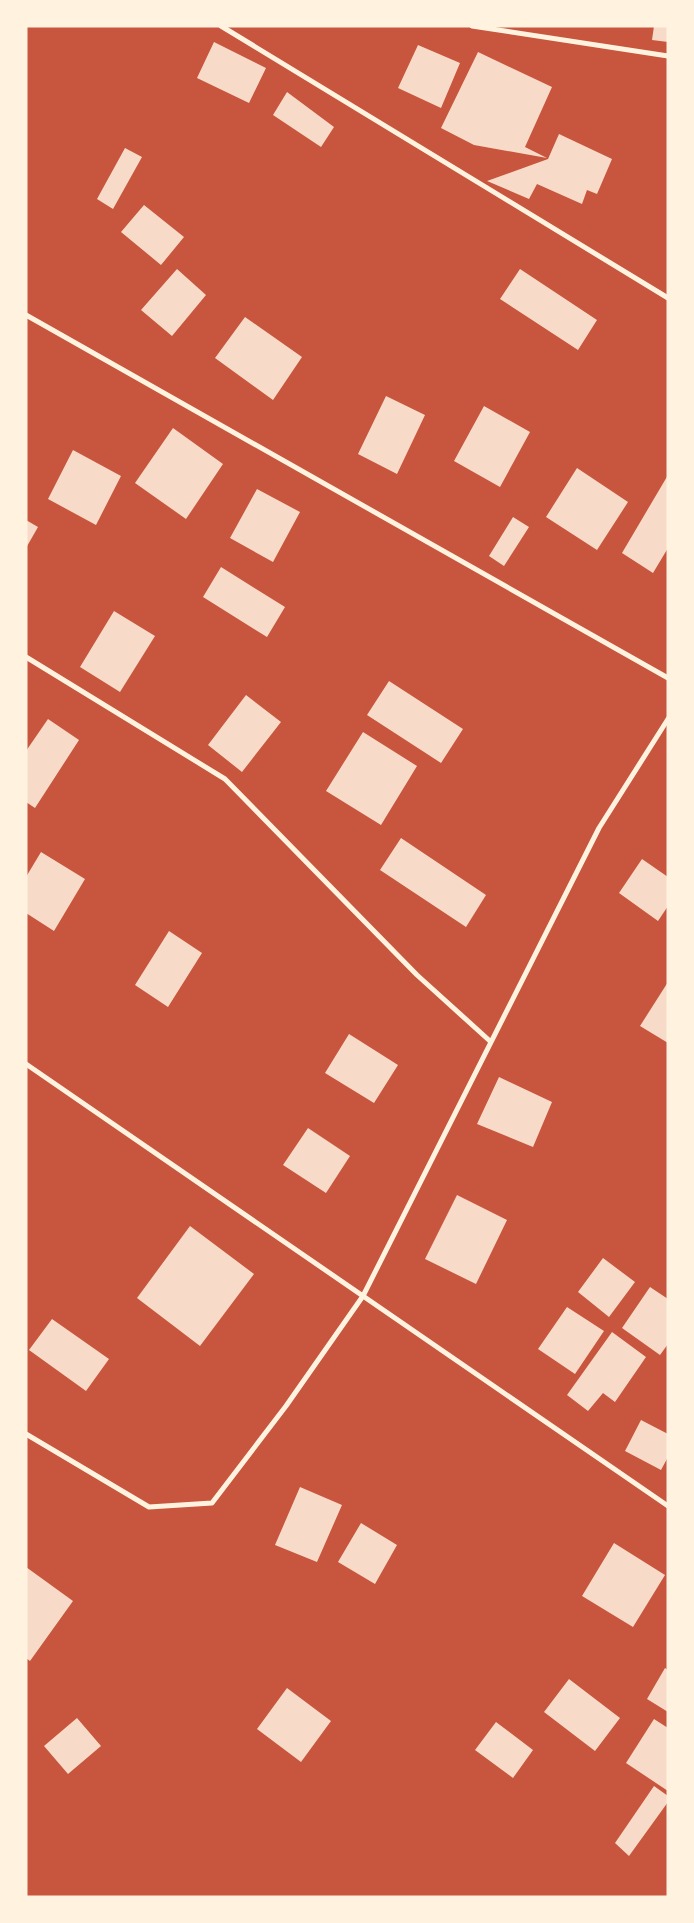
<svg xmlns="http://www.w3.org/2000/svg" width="694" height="1923" font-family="'Golos Text',sans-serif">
<rect width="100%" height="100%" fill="#c8553d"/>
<path fill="#f7dbc8" d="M654 26H668V42L652 40Z
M214 42 266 68 249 103 197 78Z
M418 45 460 63 441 108 398 88Z
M478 52 552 87 525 147 547 158 474 145 441 128Z
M287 92 334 127 321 147 273 115Z
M559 134 612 159 597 194 587 190 582 204 537 184 529 199 487 181 548 159Z
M125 148 142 157 113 209 97 199Z
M144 205 184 237 161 265 121 232Z
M177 269 206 295 172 336 141 310Z
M520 269 597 320 578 350 500 299Z
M245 317 302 357 273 400 215 358Z
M386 396 425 415 397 474 358 454Z
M484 406 530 432 500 487 454 461Z
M173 428 223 464 186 519 135 483Z
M73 450 121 476 96 525 48 499Z
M577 468 628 502 597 550 546 517Z
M668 475V548L653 573 622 553Z
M257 489 300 512 273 562 230 538Z
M513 517 529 527 504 566 489 556Z
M26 520 38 527 26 548Z
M221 567 285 607 267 637 203 597Z
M114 611 155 636 120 692 80 667Z
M389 681 463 729 441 763 367 715Z
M246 695 281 722 242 772 208 745Z
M48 719 79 740 35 808 26 802V751Z
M363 732 417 766 381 825 326 791Z
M401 838 486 895 466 927 380 870Z
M41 852 85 879 54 931 26 913V877Z
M642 859 668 877V906L658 921 619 893Z
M169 931 202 953 168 1007 135 985Z
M668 982V1043L640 1026Z
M349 1034 398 1065 374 1103 325 1073Z
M499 1077 552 1102 533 1147 477 1124Z
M308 1128 350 1156 326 1193 283 1165Z
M457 1195 507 1220 476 1284 425 1259Z
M190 1226 254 1274 200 1346 137 1298Z
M603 1258 635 1282 609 1317 578 1292Z
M650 1287 668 1299V1344L660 1355 622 1328Z
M567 1307 604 1331 575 1374 538 1349Z
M52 1319 109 1359 86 1391 29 1350Z
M612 1332 646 1357 615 1402 603 1393 588 1411 567 1395Z
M641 1420 668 1434V1457L661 1470 625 1451Z
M300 1487 342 1505 317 1562 275 1545Z
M361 1523 397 1545 375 1584 338 1562Z
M614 1543 665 1575 633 1627 582 1596Z
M26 1567 73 1601 30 1661 26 1658Z
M665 1668 668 1670V1712L647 1699Z
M569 1679 620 1718 595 1751 544 1712Z
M287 1688 331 1721 301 1762 257 1729Z
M77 1718 101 1746 68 1774 44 1746Z
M654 1719 668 1728V1791L626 1763Z
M496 1722 533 1750 513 1778 475 1750Z
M654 1786 668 1796V1802L629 1856 615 1843Z"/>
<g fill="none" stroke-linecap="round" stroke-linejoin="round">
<path stroke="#fff3e0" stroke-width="5" d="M221 26 668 298
M472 26 668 56
M26 315 668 678
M26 657 225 779 417 975 491 1042
M26 1064 668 1506
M26 1434 149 1507 212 1503 286 1406 363 1296 599 828 668 719"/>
</g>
<rect width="694" height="1923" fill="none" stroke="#fff3e0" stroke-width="55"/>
</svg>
